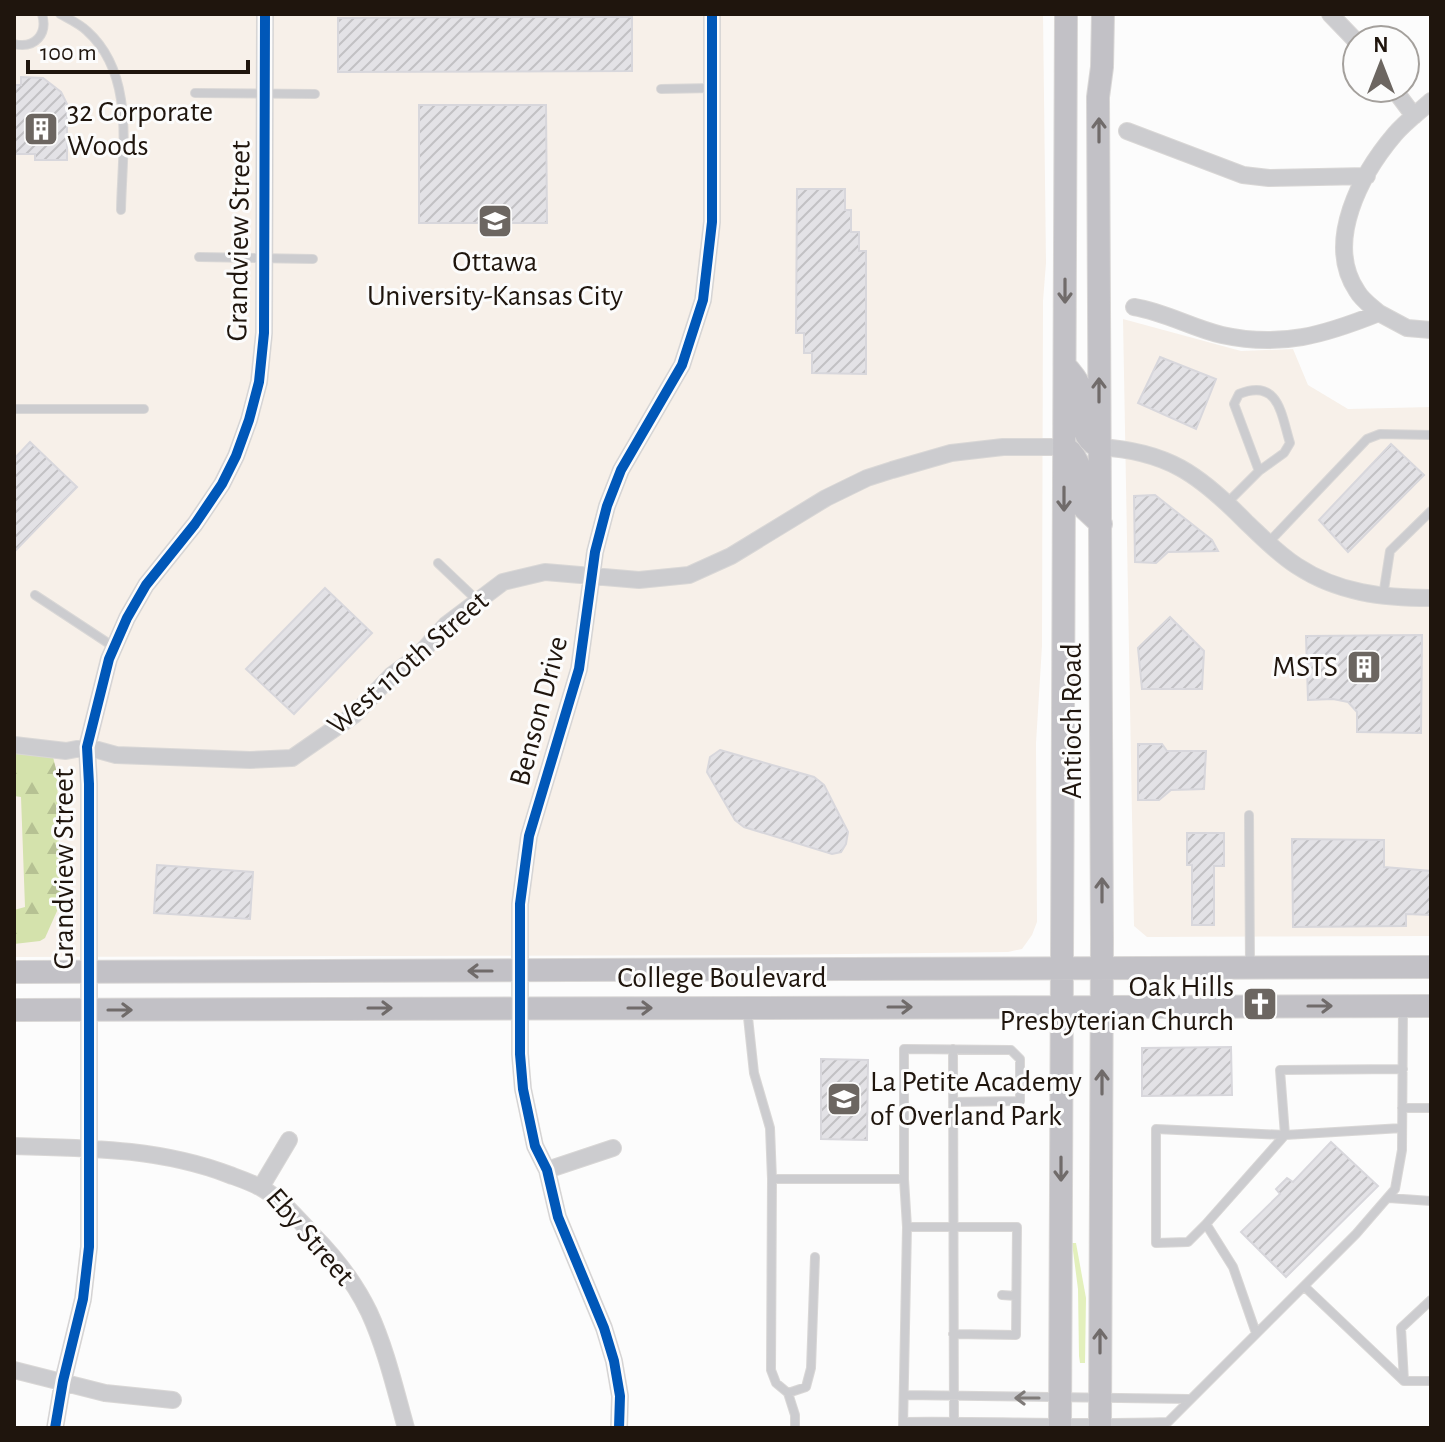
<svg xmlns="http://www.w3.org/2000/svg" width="1445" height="1442" font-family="'Alegreya Sans',sans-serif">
<defs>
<pattern id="forest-firs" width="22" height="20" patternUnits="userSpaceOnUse" patternTransform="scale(2)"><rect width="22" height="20" fill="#d4e2ac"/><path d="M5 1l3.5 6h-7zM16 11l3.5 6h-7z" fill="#b6c193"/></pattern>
<pattern id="building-hatch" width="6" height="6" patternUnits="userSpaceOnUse" patternTransform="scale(2)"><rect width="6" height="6" fill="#e3e2e6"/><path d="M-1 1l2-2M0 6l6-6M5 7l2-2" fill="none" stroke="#c2c1c4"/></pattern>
</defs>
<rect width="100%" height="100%" fill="#fcfcfc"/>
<path fill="#f7f0e9" d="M14 14H1043L1046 263 1043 301 1042 646 1036 743 1037 922 1032 935 1022 949 1008 952 768 955 14 957Z
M1123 319 1241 351 1293 349 1308 385 1348 409 1431 407V936L1147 937 1134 926Z"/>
<path fill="#e3f0bc" d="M1072 1243H1076L1086 1298 1085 1363H1080L1079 1356 1078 1289Z"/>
<path fill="url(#forest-firs)" d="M14 753 53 757 57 773 61 902 45 938 40 941 14 944V910L25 907 21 797 14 796Z"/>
<path fill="url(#building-hatch)" stroke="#d8d7dc" stroke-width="2" d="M495 17H632V71L338 72V18Z
M21 77 43 78 61 92 67 104V160H35V154H14V85H21Z
M419 105H546L547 223H419Z
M797 189H845V210H851V232H859V251H866V374L812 373V353H804V333H796Z
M1160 357 1216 379 1196 429 1138 403Z
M30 442 77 487 14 552V459Z
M1391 444 1424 475 1348 552 1319 520Z
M1155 495 1212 540 1218 551 1168 552 1156 563 1135 562 1134 496Z
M325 588 372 633 294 714 246 669Z
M1170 617 1204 651 1202 689H1142L1138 648Z
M1422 635 1421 733 1357 732V712L1348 702 1333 699 1308 700 1306 636Z
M1138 744H1162L1167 751H1206L1204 789 1171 790 1159 800H1138Z
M720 750 814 777 824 785 848 832 846 844 841 852 832 854 744 827 735 820 707 772 710 757Z
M1187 833H1224V866H1214V925H1192V865H1187Z
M1292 839 1384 840V867L1431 871V915L1406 914V926L1293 927Z
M157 865 253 872 250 919 154 913Z
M1231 1047 1232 1095 1142 1096V1048Z
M821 1059 868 1060 867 1140 821 1139Z
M1331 1142 1378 1186 1286 1277 1241 1232 1280 1194 1276 1189 1287 1178 1293 1182Z"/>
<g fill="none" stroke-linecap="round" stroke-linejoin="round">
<g stroke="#d9d7d6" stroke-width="10">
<path id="service" d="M60 14C69 19 80 24 87 31 136 75 122 151 121 210
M14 44C35 49 48 34 42 14
M661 89 712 88
M195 93 315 94
M199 257 313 259
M14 409H144
M1227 503 1259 471 1284 453 1290 443C1281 414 1279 378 1239 394L1234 404 1259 471
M1268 543 1367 439 1380 434 1431 435
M438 563 478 601
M35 595 114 647
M1383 596 1390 551 1431 511
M1249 815 1250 967
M747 1008 754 1073 770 1128 772 1179 771 1370 776 1383 788 1393 806 1387 811 1368 815 1257
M953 1049 954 1428
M1402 1108H1431
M772 1179H904L907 1227 903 1428
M904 1179V1049L1011 1050 1020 1059V1101L953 1102
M1389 1198 1431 1201
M1206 1224 1285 1135 1402 1128
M907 1227H1017L1016 1335 953 1334
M1304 1286 1404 1381H1431
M1002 1295 1016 1296
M1256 1333 1233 1267 1206 1224 1188 1242 1156 1243V1129L1285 1135 1280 1070 1403 1069
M1404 1381 1401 1328 1431 1300
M788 1393 795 1415V1428
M904 1395 1189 1399
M903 1422C992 1421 1080 1425 1168 1422L1356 1234 1395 1189 1402 1150 1403 1006"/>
</g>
<g stroke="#d9d7d6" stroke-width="18">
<path id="minor" d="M1330 14 1357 42
M1393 88 1414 116
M1127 131 1243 175 1269 178 1367 176
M1134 307C1165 312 1192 328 1222 335 1281 348 1324 335 1379 313L1407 328 1431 330
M1379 313C1371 306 1362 300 1357 291 1324 242 1361 174 1395 134 1405 122 1419 112 1431 101
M1099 447C1167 451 1199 474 1246 522 1262 537 1278 554 1297 566 1338 593 1383 598 1431 598
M14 745 66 751 87 747 116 755 250 760 292 758 354 715 392 675 418 656 446 625 503 582 545 572 639 580 689 575 731 556 826 498 867 478 892 470 951 453 1003 447H1065
M14 1146C88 1148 160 1148 230 1175 241 1179 253 1183 263 1189 282 1200 297 1218 312 1234 335 1257 355 1283 369 1312 386 1349 395 1389 406 1428
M547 1170 613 1148
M261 1187 289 1140
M14 1370 105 1393 173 1400
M55 1428 63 1381 83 1299 89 1247V784L87 747 109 659 127 618 146 585 195 524 222 484 236 456 249 420 259 382 264 333 265 14
M619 1428 620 1396 614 1361 604 1328 558 1217 547 1170 535 1146 523 1089 520 1054V904L529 836 579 669 595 552 607 506 621 470 682 365 703 300 712 222V14"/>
</g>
<g stroke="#d9d7d6" stroke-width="24">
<path id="secondary" d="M1068 369C1072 374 1078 380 1079 386 1086 409 1074 433 1099 447
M1065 447C1084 460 1083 486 1084 508L1101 524
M14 972 1431 967
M14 1010 1431 1006
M1060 1428 1066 14
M1100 1428 1102 939 1098 97 1102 67 1103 14"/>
</g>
<use href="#service" stroke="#cccccf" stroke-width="8"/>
<use href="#minor" stroke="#cccccf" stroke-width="16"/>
<use href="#secondary" stroke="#c2c1c6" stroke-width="22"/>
<g stroke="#fcfcfc" stroke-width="15">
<path id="cycleway" d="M55 1428 63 1381 83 1299 89 1247V784L87 747 109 659 127 618 146 585 195 524 222 484 236 456 249 420 259 382 264 333 265 14
M619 1428 620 1396 614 1361 604 1328 558 1217 547 1170 535 1146 523 1089 520 1054V904L529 836 579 669 595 552 607 506 621 470 682 365 703 300 712 222V14"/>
</g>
<use href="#cycleway" stroke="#0057b8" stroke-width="10"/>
</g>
<defs><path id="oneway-shaft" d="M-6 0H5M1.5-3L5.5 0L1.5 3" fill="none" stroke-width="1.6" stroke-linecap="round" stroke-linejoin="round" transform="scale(2)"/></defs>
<g stroke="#706b6a">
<use href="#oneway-shaft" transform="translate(1099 130) rotate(-90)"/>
<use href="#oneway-shaft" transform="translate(1065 291) rotate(90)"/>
<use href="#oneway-shaft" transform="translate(1099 390) rotate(-90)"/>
<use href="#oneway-shaft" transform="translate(1064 499) rotate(90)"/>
<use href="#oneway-shaft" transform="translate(1102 890) rotate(-90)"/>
<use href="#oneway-shaft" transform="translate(480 971) rotate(180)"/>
<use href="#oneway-shaft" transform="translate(1320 1006)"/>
<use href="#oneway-shaft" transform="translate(900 1007)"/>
<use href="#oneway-shaft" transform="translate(380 1008)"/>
<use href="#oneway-shaft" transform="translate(640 1008)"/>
<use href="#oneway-shaft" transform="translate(120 1010)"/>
<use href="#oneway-shaft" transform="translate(1102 1082) rotate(-90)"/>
<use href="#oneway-shaft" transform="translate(1061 1169) rotate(90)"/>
<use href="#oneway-shaft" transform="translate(1100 1341) rotate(-90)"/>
</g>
<use stroke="#7e7a78" href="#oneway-shaft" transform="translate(1027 1398) rotate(-180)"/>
<defs>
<g id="building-square" transform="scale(1.8)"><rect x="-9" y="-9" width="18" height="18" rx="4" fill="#6c6661" stroke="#fcfcfc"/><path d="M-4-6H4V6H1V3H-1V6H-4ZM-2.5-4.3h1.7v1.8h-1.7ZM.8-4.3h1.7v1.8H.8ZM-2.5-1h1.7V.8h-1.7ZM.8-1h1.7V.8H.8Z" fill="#fff"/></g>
<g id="school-square" transform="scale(1.8)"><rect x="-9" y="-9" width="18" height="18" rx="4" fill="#6c6661" stroke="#fcfcfc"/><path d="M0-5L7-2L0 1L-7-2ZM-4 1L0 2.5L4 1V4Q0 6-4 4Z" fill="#fff"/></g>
<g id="church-square" transform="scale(1.8)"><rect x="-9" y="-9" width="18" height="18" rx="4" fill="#6c6661" stroke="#fcfcfc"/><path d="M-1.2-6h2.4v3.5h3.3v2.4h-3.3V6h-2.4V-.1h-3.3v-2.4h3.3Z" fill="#fff"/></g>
</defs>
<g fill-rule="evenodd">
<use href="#building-square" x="41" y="129"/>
<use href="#school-square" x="495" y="221"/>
<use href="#building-square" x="1364" y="667"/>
<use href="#church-square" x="1260" y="1004"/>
<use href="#school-square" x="844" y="1099"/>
</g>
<g text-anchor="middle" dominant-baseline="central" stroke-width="6" stroke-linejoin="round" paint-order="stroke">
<g font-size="30" fill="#1f150d" stroke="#fcfcfc" text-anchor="start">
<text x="67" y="112">32 Corporate<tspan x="67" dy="34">Woods</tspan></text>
<text x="495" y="262" text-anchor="middle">Ottawa<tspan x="495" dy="34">University-Kansas City</tspan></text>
<text x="1338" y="667" text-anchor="end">MSTS</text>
<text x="1234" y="987" text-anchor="end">Oak Hills<tspan x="1234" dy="34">Presbyterian Church</tspan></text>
<text x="870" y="1082">La Petite Academy<tspan x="870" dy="34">of Overland Park</tspan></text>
</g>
<g font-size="30" fill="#1f150d" stroke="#fcfcfc">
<text transform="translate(239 241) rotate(-89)">Grandview Street</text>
<text transform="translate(408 663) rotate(-41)">West 110th Street</text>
<text transform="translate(539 711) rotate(-75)">Benson Drive</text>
<text transform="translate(1072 721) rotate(-90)">Antioch Road</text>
<text transform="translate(64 869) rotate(-90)">Grandview Street</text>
<text x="722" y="978">College Boulevard</text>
<text transform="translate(310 1237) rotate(49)">Eby Street</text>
</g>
</g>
<rect width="1445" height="1442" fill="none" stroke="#1f150d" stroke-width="32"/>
<g transform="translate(1381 64)"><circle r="38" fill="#fcfcfc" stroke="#a4a09c" stroke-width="2"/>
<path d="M0-6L14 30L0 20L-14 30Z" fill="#6c6661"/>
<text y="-12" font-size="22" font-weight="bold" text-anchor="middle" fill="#1f150d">N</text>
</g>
<path d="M28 60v12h220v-12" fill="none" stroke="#1f150d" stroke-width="4"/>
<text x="40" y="60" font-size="24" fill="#1f150d" stroke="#fcfcfc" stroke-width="6" paint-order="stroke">100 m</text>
</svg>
